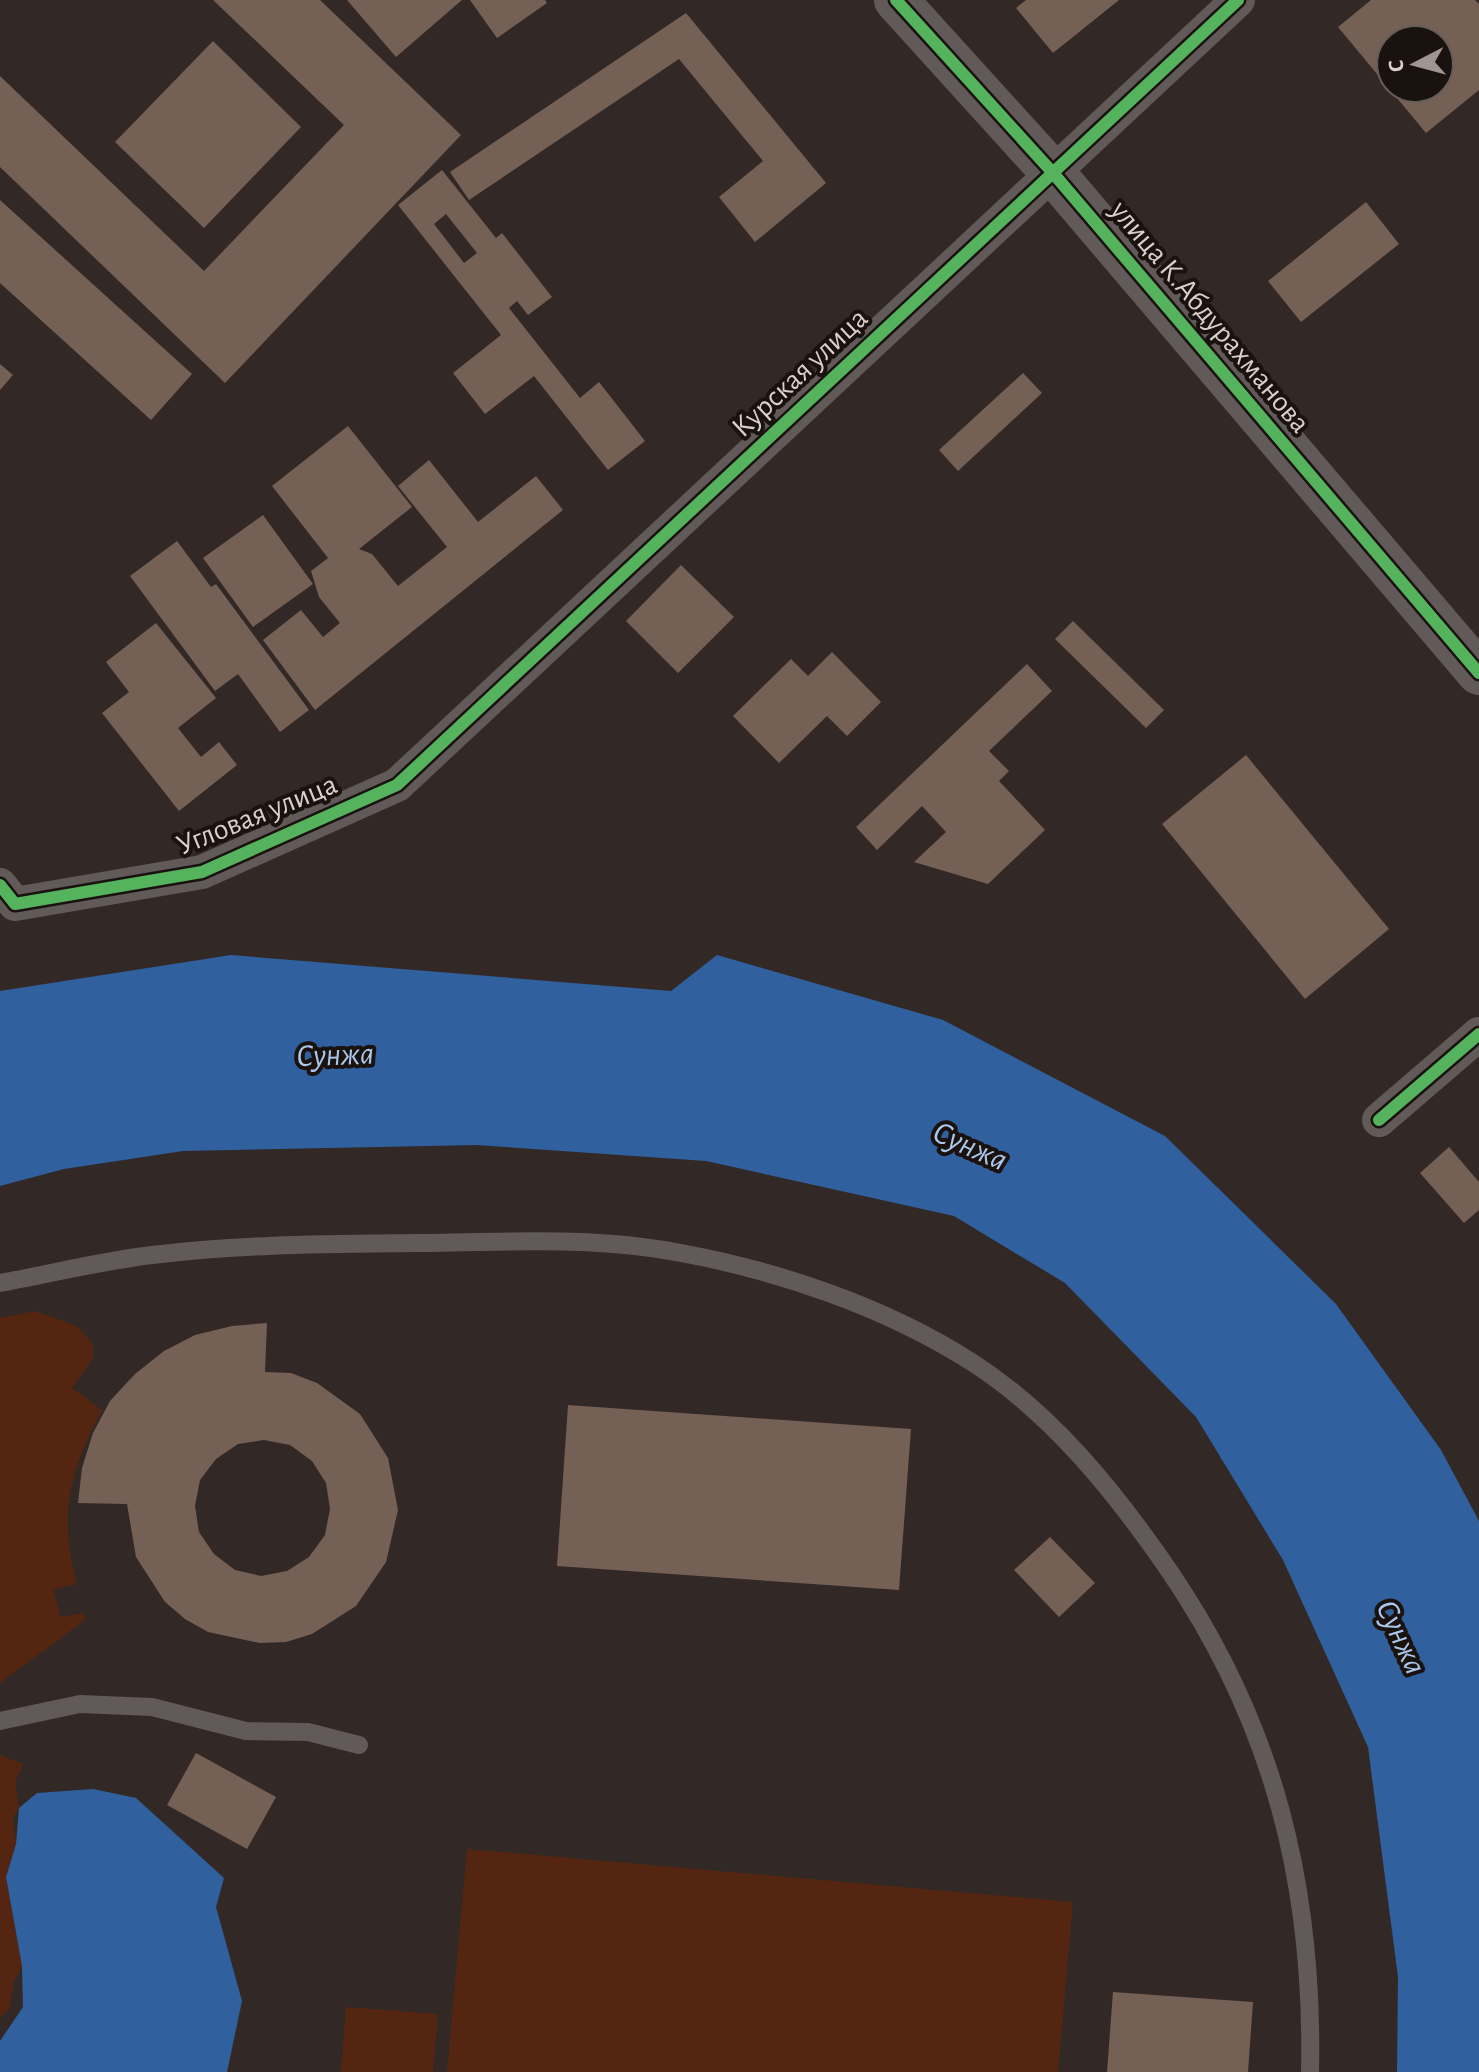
<svg xmlns="http://www.w3.org/2000/svg" width="1479" height="2072" font-family="'Alegreya Sans',sans-serif">
<rect width="100%" height="100%" fill="#322926"/>
<path fill="#542611" d="M36 1311 78 1327 93 1344V1358L72 1388 102 1410C69 1474 58 1513 77 1584L53 1590 61 1617 84 1613 85 1620 0 1683V1318Z
M0 1755 23 1764 15 1783 19 1808 13 1817 16 1844 6 1877 22 1966 14 1981 9 2009 0 2018Z
M467 1849 1073 1902 1058 2072H447Z
M346 2007 438 2014 433 2072H341Z"/>
<path fill="#30609e" d="M231 955 671 991 717 955 943 1020 1165 1136 1336 1304 1441 1450 1479 1521V2072H1397L1398 1977 1368 1747 1283 1560 1196 1417 1065 1283 954 1216 706 1161 476 1145 183 1151 64 1169 0 1186V991Z
M93 1789 136 1798 224 1878 216 1907 242 2001 227 2072H0V2041L23 2007 22 1966 6 1877 16 1844 19 1808 37 1793Z"/>
<path fill="#756056" fill-rule="evenodd" d="M213 0H320L461 135 225 383 0 167V76L204 271 344 125Z
M347 0H462L396 57Z
M470 0H545L547 3 497 38Z
M1026 0H1119L1053 53 1016 8Z
M1371 0H1475L1479 4V90L1426 133 1338 27ZM1391 40H1439V88H1391Z
M686 13 826 183 755 242 719 197 763 161 679 59 469 200 450 172Z
M213 41 301 127 204 228 115 142Z
M442 170 496 238 502 233 552 297 528 315 517 301 509 308 580 398 599 382 645 441 608 470 534 376 485 414 453 373 501 335 398 205ZM446 214 477 253 464 263 434 224Z
M0 200 192 374 151 420 0 283Z
M1366 202 1399 244 1301 322 1268 281Z
M0 364 13 375 0 390Z
M1023 373 1042 393 958 471 939 450Z
M348 426 412 507 359 549 372 554 398 586 447 547 398 486 429 460 478 522 536 476 563 510 315 710 263 640 301 610 323 637 340 623 319 597 311 571 328 558 272 486Z
M263 515 313 584 253 627 203 558Z
M177 541 211 587 216 584 309 710 280 732 238 674 215 691 130 576Z
M681 565 734 617 678 673 626 621Z
M1073 621 1164 710 1146 728 1055 639Z
M156 623 216 698 178 728 201 757 219 742 237 765 179 811 102 713 129 692 106 662Z
M832 652 881 702 847 736 827 716 779 763 733 716 791 659 808 676Z
M1027 664 1052 691 989 751 1009 771 999 781 1045 830 988 884 914 862 946 832 922 806 877 850 856 827Z
M1246 755 1389 929 1305 999 1162 824Z
M1449 1147 1479 1182V1210L1464 1223 1420 1173Z
M267 1323 265 1372 291 1373 317 1383 360 1414 388 1458 398 1510 386 1562 356 1606 312 1634 286 1642 260 1643 208 1632 185 1619 165 1602 136 1557 127 1504 78 1503 82 1468 93 1433 110 1401 135 1374 164 1351 195 1335 232 1326ZM264 1440 290 1445 312 1461 326 1483 330 1509 325 1535 309 1557 287 1571 261 1576 235 1570 214 1554 199 1532 195 1506 200 1480 216 1459 238 1444Z
M568 1405 911 1429 899 1590 557 1566Z
M1050 1537 1095 1583 1059 1617 1014 1570Z
M196 1753 276 1797 247 1849 167 1805Z
M1113 1992 1253 2002 1248 2072H1107Z"/>
<g fill="none" stroke-linecap="round" stroke-linejoin="round">
<path stroke="#625a58" stroke-width="18" d="M0 1283C50 1274 101 1261 152 1255 240 1244 329 1244 417 1243 503 1242 595 1236 681 1253 779 1271 885 1307 970 1361 1052 1413 1116 1493 1170 1572 1274 1725 1314 1887 1310 2072
M0 1721 80 1704 152 1707 246 1731 308 1732 359 1745"/>
<path stroke="#625a58" stroke-width="34" d="M0 885 15 904 202 872 397 785 1238 0
M1379 1120 1479 1034"/>
<path stroke="#625a58" stroke-width="44" d="M896 0 1053 173 1479 673"/>
<g stroke="#19120f" stroke-width="17">
<path id="cycleway" d="M896 0 1053 173 1479 673
M0 885 15 904 202 872 397 785 1238 0
M1379 1120 1479 1034"/>
</g>
<use href="#cycleway" stroke="#56b35d" stroke-width="12"/>
</g>
<g text-anchor="middle" dominant-baseline="central" stroke-width="8" stroke-linejoin="round" paint-order="stroke">
<g font-size="30" fill="#dbcfcb" stroke="#19120f">
<text transform="translate(1210 317) rotate(50)">улица К.Абдурахманова</text>
<text transform="translate(800 373) rotate(-43)">Курская улица</text>
<text transform="translate(257 815) rotate(-22)">Угловая улица</text>
</g>
<g font-size="32" font-style="italic" fill="#abc7ec" stroke="#19120f">
<text transform="translate(335 1055) rotate(-2)">Сунжа</text>
<text transform="translate(970 1146) rotate(24)">Сунжа</text>
<text transform="translate(1401 1637) rotate(65)">Сунжа</text>
</g>
</g>
<g transform="translate(1415 64) rotate(264)"><circle r="38" fill="#19120f" stroke="#675e5a" stroke-width="2"/>
<path d="M0-6L14 30L0 20L-14 30Z" fill="#a09591"/>
<text y="-12" font-size="22" font-weight="bold" text-anchor="middle" fill="#dbcfcb">С</text>
</g>
</svg>
